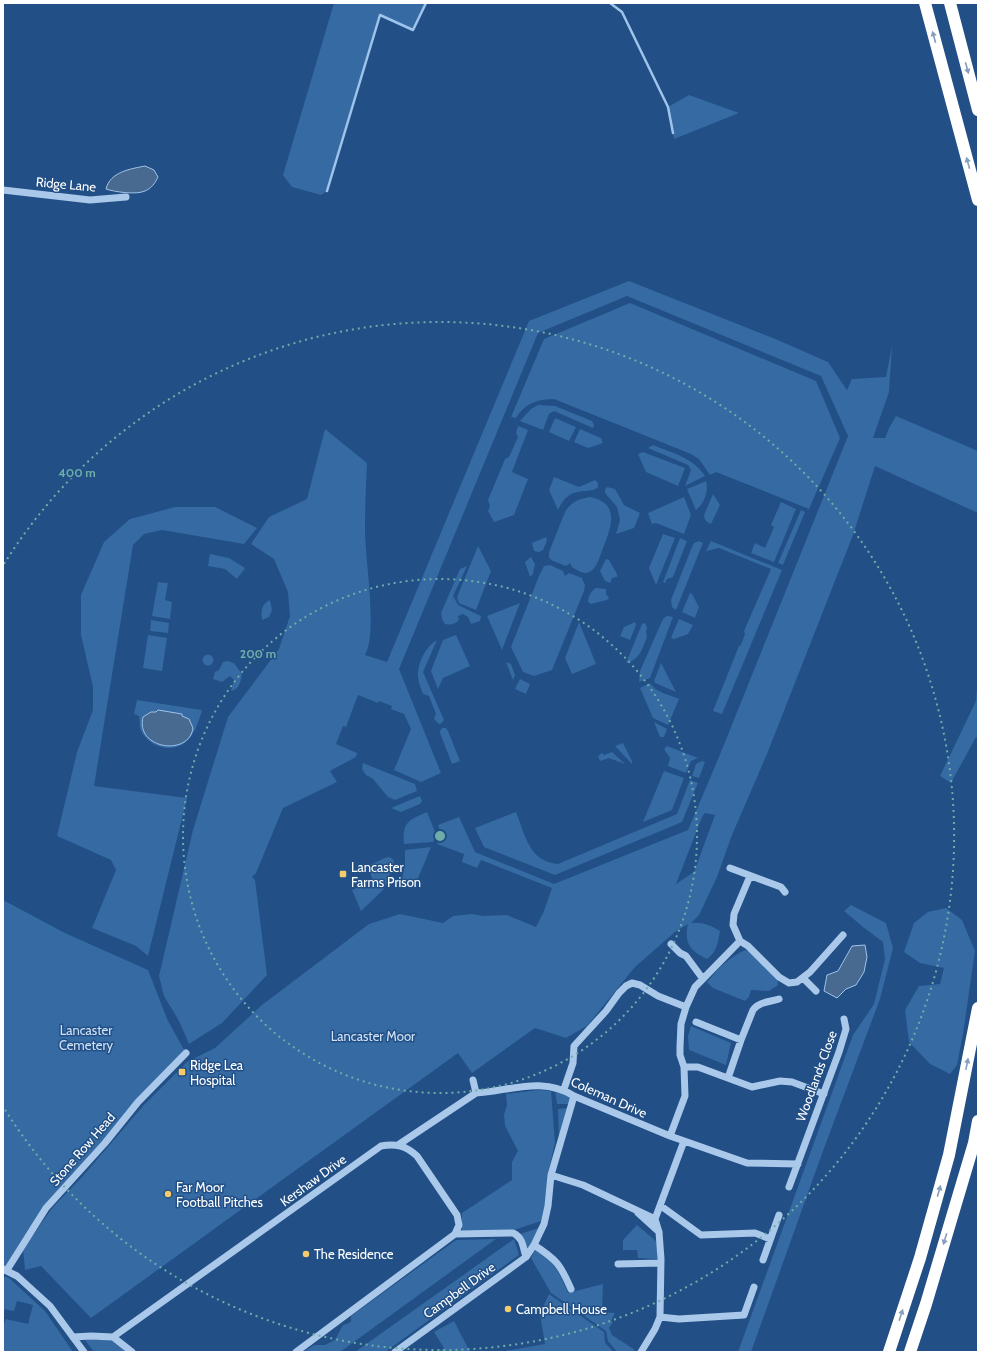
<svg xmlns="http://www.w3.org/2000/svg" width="981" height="1355" font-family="Cabin,sans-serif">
<rect width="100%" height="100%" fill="#214f86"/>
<path fill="#356aa3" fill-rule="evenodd" d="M334 3H426L413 30 380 16 327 191 321 195 292 187 283 175Z
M689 95 739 113 674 139 668 107Z
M629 281 773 338 828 362 847 390 852 379 886 377 892 346 889 392 873 438H885L889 428 896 416 978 451V513L875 466 853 535 767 754 732 835 717 877 699 915 691 923C702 922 710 925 720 931 718 942 717 952 707 959 689 951 684 942 688 924L675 932 635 967 587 1026 566 1038 535 1028 472 1073 458 1053 91 1318 41 1266 25 1270 23 1249 53 1207 82 1177 143 1106 187 1062 215 1048 262 1005 369 924 400 914 443 923 453 916 472 914 483 916 507 915 536 927 544 911 552 888 481 860 477 868 462 862 464 854 437 844 441 834 438 825 459 817 475 852 554 884 688 830 719 757 848 436 821 376 627 296 538 333 399 669 441 773 421 782 394 770 411 729 404 714 391 709 392 706 379 701 378 703 358 695 346 727 343 726 336 744 357 753 356 757 330 771 337 782 283 808 256 873 252 877 255 880 267 975 222 1023 189 1044 179 1021 164 996 159 976 193 830 228 717 279 649 290 616 288 592 274 559 251 544 269 517 307 499 325 429 367 463C366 485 365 508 365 530 365 559 378 633 365 655L387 662 529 321ZM705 813 715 815 694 872 676 884 702 817Z
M630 303 816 381 840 438 809 509 716 472 710 475 699 459 691 454 554 399C537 399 524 404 516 418L511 417 544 339Z
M538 405 555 406 592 421 594 425 593 428 554 411 549 414 543 430 520 421 531 409Z
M555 418 576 427 569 441 549 432Z
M518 426 528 430 512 472 528 479 514 515 494 522 488 511 490 506 488 500 505 459 509 457 518 437 516 433Z
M580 429 601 438 603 443 588 448 574 442Z
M653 445C672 453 694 458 705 476L685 486 691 470 688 465 648 448Z
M643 452 685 468 678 486 646 472 638 454Z
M554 477 579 487 595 480 598 483V487C594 491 591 490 586 491 571 491 564 497 558 510L549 490Z
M706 481C709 491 704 504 696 510L687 489Z
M607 487 615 489 624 505 640 513 634 528 616 534 620 520 617 507 605 493V490Z
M713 494 720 505 711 524C707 522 704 520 704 515Z
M590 497C621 503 611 528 603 548 600 556 597 569 589 572 584 575 577 570 572 567L570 563 566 566 553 561 549 558V552L565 512C571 502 578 499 590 497Z
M684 497 691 515 684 534 656 523 652 524 648 513Z
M781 502 796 509 774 562 751 553 755 543 765 548 774 527 771 525Z
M175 507H215L257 528 244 544 162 530 144 534 133 545 94 786 187 798 148 956 136 946 92 928 116 870 111 860 57 836 77 752 93 710V687L81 635V595L104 542 130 519Z
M801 510 805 512 783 565 778 563Z
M663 534 675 538 656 585 649 568Z
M546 537 547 541 543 550 539 552 534 551 532 543Z
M680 538 687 541 673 577 667 579 665 583 663 582Z
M699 541 703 543 676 610 672 607 671 600 692 547 694 543Z
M711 541 782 570 722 714 713 711 739 646 741 645 745 634 744 631 771 569 719 548 706 551Z
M478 546 491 571 476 610 459 603 457 597Z
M210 554 229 558 245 568 237 579 225 569 208 566Z
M531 557 535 564 533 574 530 577 525 562Z
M606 559 609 560 617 574V577L612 578 610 583 605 581 600 571Z
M550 565 563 571 565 576 569 573 582 578 585 585 584 591 552 670 534 676 523 672 511 647 539 576 544 566Z
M467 566 453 596 458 605 481 616 480 621 471 624 468 617 463 614 458 616 459 620C454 625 451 625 445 624L442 619 441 613 460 569Z
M158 582 168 583 165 600 172 602 170 619 152 616Z
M596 588 606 589V594L609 598 607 600 591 604 588 602C588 597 591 591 596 588Z
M690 593 692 594 699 607 695 618 682 612Z
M270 600 272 610 269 617 262 620C261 612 261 604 270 600Z
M520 603 502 650 487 616Z
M668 616 673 617 650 678 639 682 640 671 662 621 665 617Z
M679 619 693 625 688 634 674 639 671 638Z
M151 620 169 623 168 633 150 631Z
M579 622 596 664 572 674 565 658Z
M635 622 636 625 630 640 620 636 624 627Z
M645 623 647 627 646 632 647 637C642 649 640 660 626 663L642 624Z
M148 635 167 638 162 671 143 668Z
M456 635 470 666 443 678 438 689 431 671 443 640Z
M437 640 423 672 444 720 442 723 439 724 434 719 436 714 429 696 423 694C421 688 418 682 418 675 418 662 426 646 437 640Z
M202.5 660a5.5 5.5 0 1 1 11 0a5.5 5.5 0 1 1-11 0Z
M228 661 234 663 242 674C241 681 239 690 231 691L234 680 230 676 222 682 213 679 215 672 219 670 223 662Z
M506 662 511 664 515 675 513 680Z
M661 663 676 692 655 683 654 681Z
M978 672V737H976L951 783 940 776 976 701Z
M520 679 530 684 526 694 515 689Z
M650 683C655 692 670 695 679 699L668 725 653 718 640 688Z
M137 700 202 710C199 721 195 734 186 742 172 754 149 747 141 731 139 727 140 720 139 716L134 714Z
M654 722 667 729 664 737H660Z
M442 728H446L448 731 460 761 452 764 440 733V731Z
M623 743 632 761V764L615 746Z
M667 746 698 758 691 761 686 773 668 766 670 758 664 749Z
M612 752 625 764 609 758 600 761 598 756 602 753 604 755Z
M702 761 705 762 699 778 692 776 696 764Z
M363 763 415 784 417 791 395 800 388 797 373 779 366 775 362 769Z
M664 771 684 778 672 810 643 822Z
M690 780 698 783 682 822 555 875 484 847 475 828 516 812C525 834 529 862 558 864L677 814Z
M420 796 422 801 420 804 401 812 391 808Z
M427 812 436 834 433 842 404 844C402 823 408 820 427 812Z
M431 847 414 888 405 883 402 879 405 865V850Z
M389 857 393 859 394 862 387 883 383 890 361 911 352 890 373 881 368 866 385 858Z
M3 900 65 933 148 970 168 1021 186 1053 46 1208 12 1261 3 1269Z
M851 905 886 923 893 948 880 999 823 1151 751 1352H738L853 1035 874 1004 885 959 883 942 863 927 844 911Z
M946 908 962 920 975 951 963 1034 957 1065 950 1074 930 1064 909 1042 905 1010 919 986 940 984 944 968 920 963 904 952 914 923 928 912Z
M745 950 756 954 777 973 778 985 769 991 751 990 749 997 745 1001 713 988 707 982C719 968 728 958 745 950Z
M691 1026 731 1043 726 1065 689 1050 688 1036Z
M539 1090 551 1091 555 1143 548 1173 546 1202 541 1221 514 1230H462V1213L512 1180V1162L518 1151 505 1126 504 1115 507 1105 506 1094Z
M555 1090 571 1097 569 1104H557Z
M568 1108 559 1141 558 1109Z
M637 1225 657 1242V1259L638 1258 637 1250H623V1240Z
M539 1228 527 1252 520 1234Z
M496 1239 340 1352H304L314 1345H325L335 1340 343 1325 351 1322V1316L456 1240Z
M514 1239 519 1255 385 1352H355Z
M535 1250C538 1252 543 1254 546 1257 556 1264 563 1281 568 1293L603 1284 602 1312 615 1313 611 1321 613 1322 609 1328 612 1335 635 1350 633 1352H617L608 1341 606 1331 551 1293 531 1258Z
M3 1276 9 1278 45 1311 73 1352H3V1327L6 1319 28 1324 33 1305 17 1301 14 1311 3 1309Z
M549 1294 604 1332 605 1343 614 1352H499L545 1344 540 1314Z
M454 1321 470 1352H438L444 1348 434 1332Z
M85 1340H111L127 1352H94Z"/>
<path fill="#486990" stroke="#9ec4eb" d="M145 166 154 170 158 177C155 183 152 188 145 191 136 195 115 192 106 189 110 172 130 169 145 166Z
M158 710 182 714V716L189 719 193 728C189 757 135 749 143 717L151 712H156Z
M865 945 867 957 864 972 856 985 846 989 837 998 824 991 827 975 838 971 852 946Z"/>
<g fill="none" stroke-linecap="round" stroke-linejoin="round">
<path stroke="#9ec4eb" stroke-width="2.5" d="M610 3 622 12 668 107 673 133
M327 191 380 15 413 30 426 3"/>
<path stroke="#aac8ea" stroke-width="7" d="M3 190 90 200 126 197
M730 868 781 887 785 892
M750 876 734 914 733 925 740 941 748 946 779 977 789 983 797 982 810 972 843 935
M671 944 680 953 686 956 703 979
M803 978 816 991
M696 1022 741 1040
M684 1067H698L752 1087 780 1081 792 1082 824 1094
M728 1078 741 1040 753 1010C758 1002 770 1002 779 999
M473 1080 476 1093
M564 1089 573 1063 574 1046 606 1011 619 993 626 986 632 983 640 985 658 996 686 1007
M670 1136 685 1096 684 1067 680 1055V1047L681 1024 686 1007 695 987 740 941
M398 1145 476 1093C510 1091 542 1076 574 1096L670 1136 747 1163 798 1164
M551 1175 583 1185 655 1219
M789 1187 839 1052 846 1029 844 1019
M661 1206 701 1235 755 1233 770 1239
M638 1213 659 1232
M534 1245C557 1260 560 1264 571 1289
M763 1260 779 1215
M618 1264 661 1263
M3 1269 17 1276 50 1306 84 1352
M7 1270 46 1208 105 1143 138 1102 186 1053
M660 1317 679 1319 744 1315 754 1287
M73 1337 91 1336 113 1337 132 1352
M113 1337 381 1146C396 1143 406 1146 417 1156L457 1215 459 1225 455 1234 513 1233C523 1237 523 1248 526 1257
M296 1352 455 1234
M395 1352 526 1257 534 1245 544 1224 548 1206 551 1175 574 1096
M641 1352 655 1329 660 1317 661 1259 659 1232 655 1219 684 1141"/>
<path stroke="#fff" stroke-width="12" d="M925 3 978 200
M950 3 978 110
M889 1352 920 1258 949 1155 978 1008
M910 1352 926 1304 974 1143 978 1121"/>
</g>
<defs><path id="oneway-solid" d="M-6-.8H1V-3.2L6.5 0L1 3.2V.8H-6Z"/></defs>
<g fill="#859ebc">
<use href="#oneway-solid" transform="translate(934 37) rotate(-105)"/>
<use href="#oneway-solid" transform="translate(967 68) rotate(75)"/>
<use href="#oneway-solid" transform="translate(968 163) rotate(-105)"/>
<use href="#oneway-solid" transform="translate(967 1064) rotate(-79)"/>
<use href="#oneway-solid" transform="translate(939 1191) rotate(-74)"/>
<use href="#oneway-solid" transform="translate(945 1239) rotate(107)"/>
<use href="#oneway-solid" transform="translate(901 1315) rotate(-72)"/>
</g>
<g fill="none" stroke="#6fada8" stroke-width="2" stroke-dasharray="2 4">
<circle cx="440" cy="836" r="257"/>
<path d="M4 564A514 514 0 1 1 4 1108"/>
</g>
<g fill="#f6cb6b" stroke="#214f86" stroke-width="1.5">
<rect x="339" y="870" width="8" height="8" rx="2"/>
<rect x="178" y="1068" width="8" height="8" rx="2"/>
<circle cx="168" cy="1194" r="4"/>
<circle cx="306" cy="1254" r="4"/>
<circle cx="508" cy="1309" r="4"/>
</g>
<g text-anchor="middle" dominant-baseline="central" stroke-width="3" stroke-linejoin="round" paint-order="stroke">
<g font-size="13" fill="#fff" stroke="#214f86">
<text transform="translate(66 184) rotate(5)">Ridge Lane</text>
<text transform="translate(816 1076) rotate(-70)">Woodlands Close</text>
<text transform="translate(609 1097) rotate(24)">Coleman Drive</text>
<text transform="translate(82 1149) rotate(-49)">Stone Row Head</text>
<text transform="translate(313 1180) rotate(-36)">Kershaw Drive</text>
<text transform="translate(459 1290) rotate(-36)">Campbell Drive</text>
</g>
<g font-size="13" fill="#fff" stroke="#214f86" text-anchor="start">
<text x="351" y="867">Lancaster<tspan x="351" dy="15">Farms Prison</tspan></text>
<text x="190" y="1065">Ridge Lea<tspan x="190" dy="15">Hospital</tspan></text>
<text x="176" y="1187">Far Moor<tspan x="176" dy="15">Football Pitches</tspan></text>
<text x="314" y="1254">The Residence</text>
<text x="516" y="1309">Campbell House</text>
</g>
<g font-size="13" fill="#cfe2f7" stroke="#214f86">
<text x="86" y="1030">Lancaster<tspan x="86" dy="15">Cemetery</tspan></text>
<text x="373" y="1036">Lancaster Moor</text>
</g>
</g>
<circle cx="440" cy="836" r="6" fill="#6fada8" stroke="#214f86" stroke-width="2"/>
<g font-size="12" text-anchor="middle" font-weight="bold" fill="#6fada8" stroke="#214f86" stroke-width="3" stroke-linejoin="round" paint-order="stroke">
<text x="77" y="477">400 m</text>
<text x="258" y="658">200 m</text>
</g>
<rect width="981" height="1355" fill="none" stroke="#ffffff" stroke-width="8"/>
</svg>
